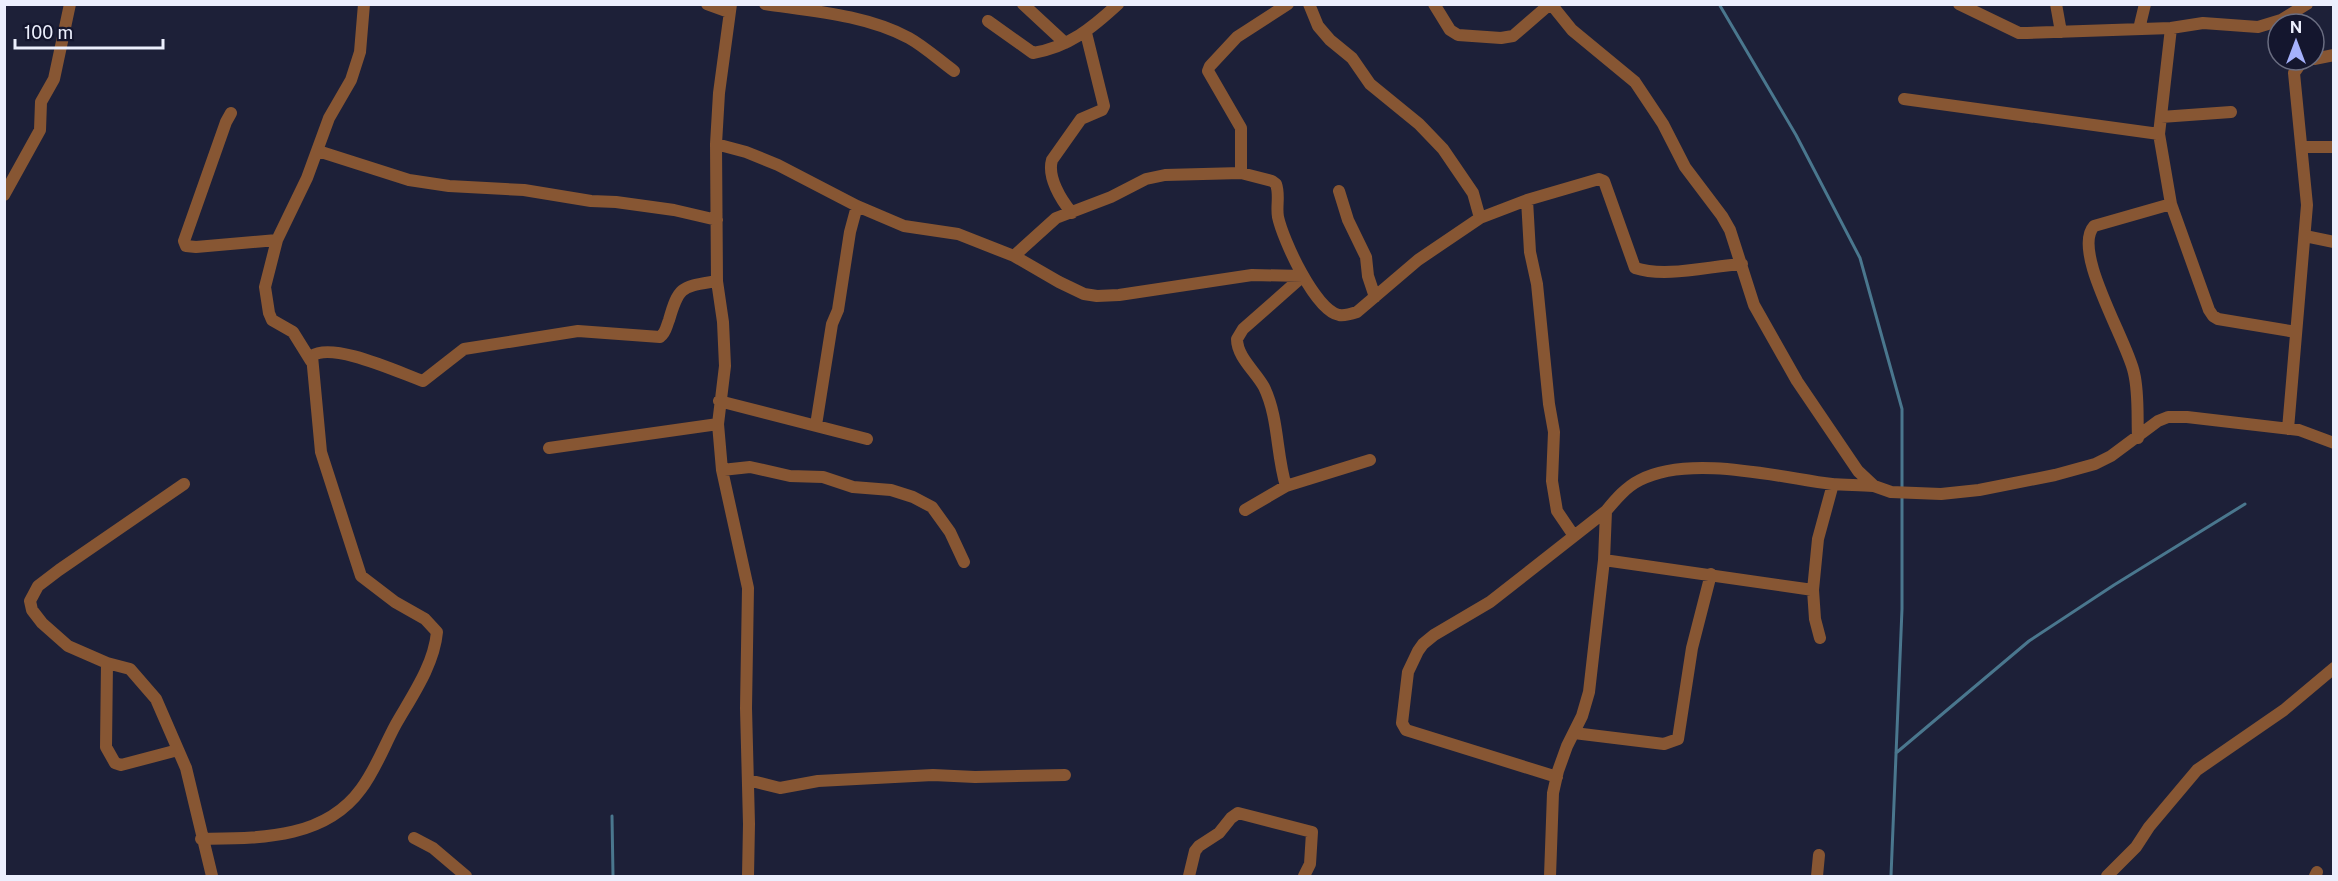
<svg xmlns="http://www.w3.org/2000/svg" width="2338" height="881" font-family="'Public Sans',sans-serif">
<rect width="100%" height="100%" fill="#1d2038"/>
<g fill="none" stroke-linecap="round" stroke-linejoin="round">
<path stroke="#4a778e" stroke-width="3" d="M1719 4 1796 135 1860 258 1902 409V488
M1896 753 2029 641 2114 585 2245 504
M612 816 613 876
M1891 876 1902 609V495"/>
<path stroke="#875633" stroke-width="12" d="M707 4 729 12
M731 4 719 93 716 144 717 281 723 322 725 366 718 424 722 470 748 588 746 708 749 824 748 876
M765 4C812 11 866 15 909 38 925 47 939 60 954 71
M1023 4 1065 43
M1309 4 1318 26 1330 40 1352 58 1370 84 1419 124 1443 149 1473 193 1480 218
M1434 4 1450 30 1458 35 1501 38 1513 36 1550 4
M1551 4 1572 30 1635 82 1663 124 1685 167 1722 216 1730 230 1754 305 1797 381 1858 471 1874 486 1891 492 1941 494 1979 490 2055 475 2095 464 2111 456 2158 421 2168 417H2187L2299 430 2334 443
M1959 4 2019 33H2027L2171 28 2203 23 2258 27 2281 20 2307 4
M2056 4 2061 32
M988 21 1033 53C1069 47 1092 28 1118 4
M2171 28 2159 134 2171 204 2209 310 2213 316 2218 319 2296 332
M2139 29 2145 4
M2314 59 2334 55
M1904 99 2159 134
M231 113 226 122 184 241 186 246 196 247 277 240
M2161 117 2231 112
M716 144 746 152 778 165 857 206 904 226 958 234 1014 256 1059 282 1084 294 1097 296 1119 295 1252 275 1303 276
M2302 147H2334
M318 151 409 180 449 186 524 190 591 201 616 202 674 210 717 220
M1241 173V128L1208 71 1210 66 1237 37 1288 4
M1339 191 1348 220 1366 257 1368 276 1375 297
M4 195 40 130 41 102 54 79 70 4
M1527 200 1530 252 1537 284 1549 404 1554 432 1552 481 1557 511 1574 536
M1072 213C1061 200 1047 177 1052 160L1081 119 1102 110 1104 106 1086 33
M2305 236 2334 242
M1014 256 1056 218 1111 197 1146 179 1165 175 1241 173 1272 181 1276 184C1280 195 1276 206 1278 217 1283 240 1315 310 1339 315 1345 316 1351 314 1357 312L1418 260 1480 218 1527 200 1599 179 1604 181 1635 268C1666 278 1709 266 1742 264
M311 361 293 332 272 320 269 313 265 287 277 240 307 178 329 118 351 80 360 52 364 4
M719 401 867 439
M816 425 832 324 838 310 850 232 857 206
M2288 429 2307 205 2294 73 2301 63 2310 60
M2138 438C2137 416 2139 394 2134 373 2128 342 2071 251 2094 226L2171 204
M549 448 718 424
M722 470 750 467 790 476 823 477 853 487 891 490 913 497 932 507 950 532 964 562
M184 484 59 570 38 586 30 601 32 610 42 623 68 646 107 663 130 669 156 699 186 768 212 876
M1286 486C1276 454 1279 418 1264 387 1256 372 1237 357 1237 339L1243 329 1303 276
M1245 510 1286 486 1370 460
M1604 560 1813 590 1818 539 1833 484
M1813 590 1815 619 1820 638
M107 663 106 747 115 763 121 765 178 750
M1574 733 1664 744 1678 739 1692 648 1711 574
M1557 777 1406 730 1402 723 1408 672 1418 651 1423 644 1434 635 1490 602 1606 511
M748 780 780 788 818 781 933 775 975 777 1065 775
M414 838 433 848 466 876
M201 839C258 838 324 840 361 789 376 769 384 746 396 724 412 696 434 665 437 632L425 619 395 602 361 576 321 452 312 356C332 341 400 373 423 381L464 349 578 331 660 337C666 333 666 327 669 320 679 285 682 287 717 281
M1189 876 1195 851 1199 846 1219 833 1231 818 1238 813 1312 832 1310 864 1304 876
M1550 876 1553 793 1558 771 1567 746 1582 716 1589 692 1604 560 1606 511C1616 499 1626 487 1640 480 1690 454 1778 477 1832 484 1845 485 1859 485 1873 486
M1817 876 1819 855
M2107 876 2136 847 2149 827 2197 770 2284 710 2334 668
M2315 876 2317 872"/>
</g>
<rect width="2338" height="881" fill="none" stroke="#eceffd" stroke-width="12"/>
<g transform="translate(2296 42)"><circle r="28" fill="#14162e" stroke="#6a6d81" stroke-width="1.5"/>
<path d="M0-4.5L10 22L0 15L-10 22Z" fill="#a5b1fc"/>
<text y="-9" font-size="16" font-weight="bold" text-anchor="middle" fill="#eceffd">N</text>
</g>
<path d="M15 39v9h148v-9" fill="none" stroke="#eceffd" stroke-width="3"/>
<text x="24" y="39" font-size="18" fill="#eceffd" stroke="#14162e" stroke-width="4.5" paint-order="stroke">100 m</text>
</svg>
